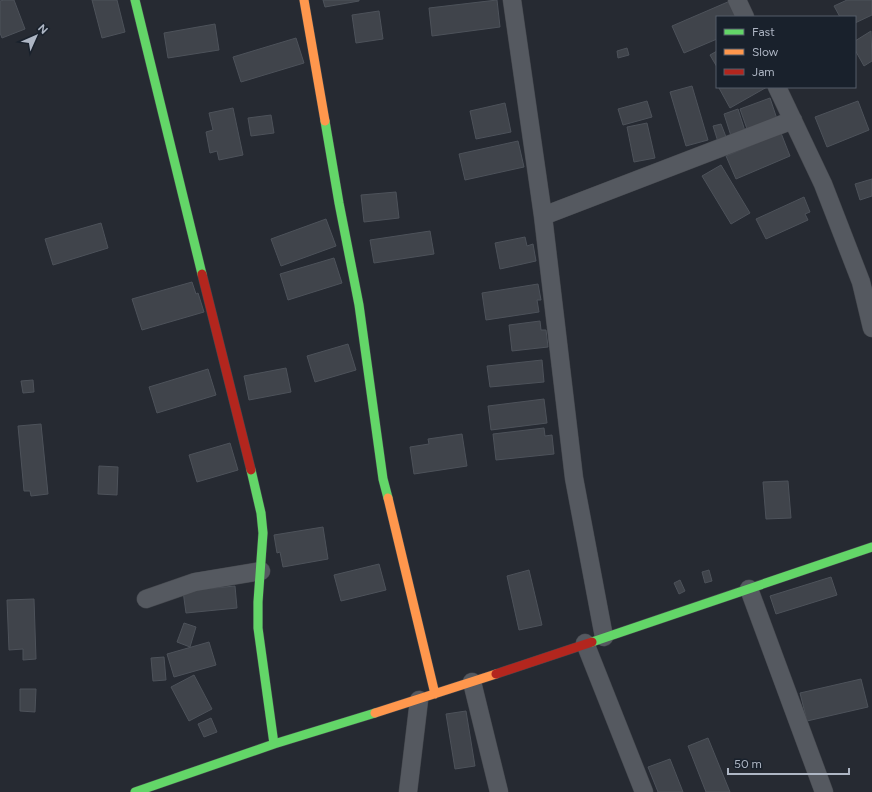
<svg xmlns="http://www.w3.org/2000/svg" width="872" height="792" font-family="Figtree,sans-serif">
<rect width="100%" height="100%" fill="#262a32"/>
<path fill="#40444b" stroke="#4d525a" d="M4 0H14L25 29 2 38 0 33V1Z
M92 0H117L125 32 102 38Z
M323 0H359V1L325 7Z
M497 0 500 27 432 36 429 8Z
M847 0H872V15L855 23V17H840L834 6Z
M730 1 737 17H717V39L684 53 672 26Z
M379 11 383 39 356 43 352 15Z
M215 24 219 50 168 58 164 33Z
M871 31 872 61 864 66 855 50V41Z
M296 38 304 63 241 82 233 57Z
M627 48 629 55 618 58 617 51Z
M717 51V67L710 55Z
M692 86 708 140 686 146 670 92Z
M720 87H767L730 108 719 88Z
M770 98 777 119 747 129 740 109Z
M647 101 652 117 623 125 618 109Z
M858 101 869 130 827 147 815 117Z
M505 103 511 132 476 139 470 111Z
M233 108 243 155 219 160 217 151 210 153 206 132 213 130 209 113Z
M738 109 746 134 732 139 724 114Z
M271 115 274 133 251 136 248 118Z
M647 123 655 158 634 162 627 127Z
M721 124 728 142 719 145 713 126Z
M781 133 790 156 736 179 726 156Z
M518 141 524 167 465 180 459 154Z
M721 165 750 213 731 224 702 176Z
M872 179V196L860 200 855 184Z
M396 192 399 218 364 222 361 195Z
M804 197 810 212 805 214 808 220 766 239 756 219Z
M326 219 336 246 281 266 271 239Z
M101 223 108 248 53 265 45 239Z
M430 231 434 254 374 263 370 240Z
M525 237 527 246 533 244 536 261 500 269 495 243Z
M334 258 342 283 288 300 280 274Z
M192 282 196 294 198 293 204 312 142 330 132 299Z
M538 284 541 300H537L539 312 486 320 482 293Z
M540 321 541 330H546L548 347 512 351 509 325Z
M348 344 356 370 315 382 307 356Z
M542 360 544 382 490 387 487 366Z
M286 368 291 392 249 400 244 376Z
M208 369 216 395 157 413 149 387Z
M33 380 34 392 23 393 21 381Z
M544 399 547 423 491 430 488 406Z
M41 424 48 494 31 496 30 491H24L18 426Z
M544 428 545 436 552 435 554 454 496 460 493 434Z
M462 434 467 466 414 474 410 447 429 444 428 439Z
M230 443 238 470 197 482 189 455Z
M99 466 118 467 117 495 98 494Z
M788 481 791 518 766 519 763 482Z
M323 527 328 559 283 567 280 552 277 553 274 535Z
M379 564 386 590 341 601 334 575Z
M529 570 542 625 519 630 507 576Z
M709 570 712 581 705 583 702 572Z
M831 577 837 595 776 614 770 596Z
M680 580 685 591 679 594 674 583Z
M235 586 237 608 186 613 183 591Z
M34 599 36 659 23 660V649L9 650 7 600Z
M184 623 196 627 190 647 177 642Z
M209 642 216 665 174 677 167 654Z
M164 657 166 680 153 681 151 658Z
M194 675 212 709 189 721 171 687Z
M861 679 868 707 807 721 800 693Z
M20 689H36L35 712 20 711Z
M466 711 475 766 455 769 446 714Z
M211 718 217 732 204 737 198 724Z
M708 738 730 792H706L688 746Z
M670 759 683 792H658L648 767Z"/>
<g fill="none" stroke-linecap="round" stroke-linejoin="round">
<g stroke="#43464c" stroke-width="19">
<path id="street" d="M512 0 543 216 574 478 604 637
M737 0 745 17
M777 87 823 184 861 282 872 328
M543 216 793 120
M749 589 824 792
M146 599 195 582 261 571
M585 643 644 792
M472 682 499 792
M408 792 419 700"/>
</g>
<g stroke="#43464c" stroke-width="10">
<path id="fast" d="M135 0 202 274
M325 121 339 203 359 305 383 479 388 498
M251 470 261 513 263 533 258 602V628L274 744
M592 642 872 547
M135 792 274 744 375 713"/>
</g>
<g stroke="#43464c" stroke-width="10">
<path id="slow" d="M304 0 325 121
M388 498 435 694
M375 713 496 674"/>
</g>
<g stroke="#43464c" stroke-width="10">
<path id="jam" d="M202 274 251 470
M496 674 592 642"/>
</g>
<use href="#street" stroke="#555960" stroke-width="18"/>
<use href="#fast" stroke="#63d668" stroke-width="9"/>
<use href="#slow" stroke="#ff974d" stroke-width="9"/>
<use href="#jam" stroke="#b3261e" stroke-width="9"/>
</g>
<rect x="716" y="16" width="140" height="72" fill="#19212c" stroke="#555d69"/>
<rect x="724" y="29" width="20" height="6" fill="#63d668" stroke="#555d69"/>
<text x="752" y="36" font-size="12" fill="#aeb6c4">Fast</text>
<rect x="724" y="49" width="20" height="6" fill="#ff974d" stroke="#555d69"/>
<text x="752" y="56" font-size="12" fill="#aeb6c4">Slow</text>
<rect x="724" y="69" width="20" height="6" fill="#b3261e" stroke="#555d69"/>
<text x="752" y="76" font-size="12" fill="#aeb6c4">Jam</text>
<g transform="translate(36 36) rotate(45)" stroke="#19212c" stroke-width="3" paint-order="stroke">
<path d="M0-3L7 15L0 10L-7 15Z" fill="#aeb6c4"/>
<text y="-6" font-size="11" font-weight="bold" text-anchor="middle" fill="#aeb6c4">N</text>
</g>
<path d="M728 768v6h121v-6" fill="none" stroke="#aeb6c4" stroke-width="2"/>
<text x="734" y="768" font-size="12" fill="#aeb6c4" stroke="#19212c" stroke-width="3" paint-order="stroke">50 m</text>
</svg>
